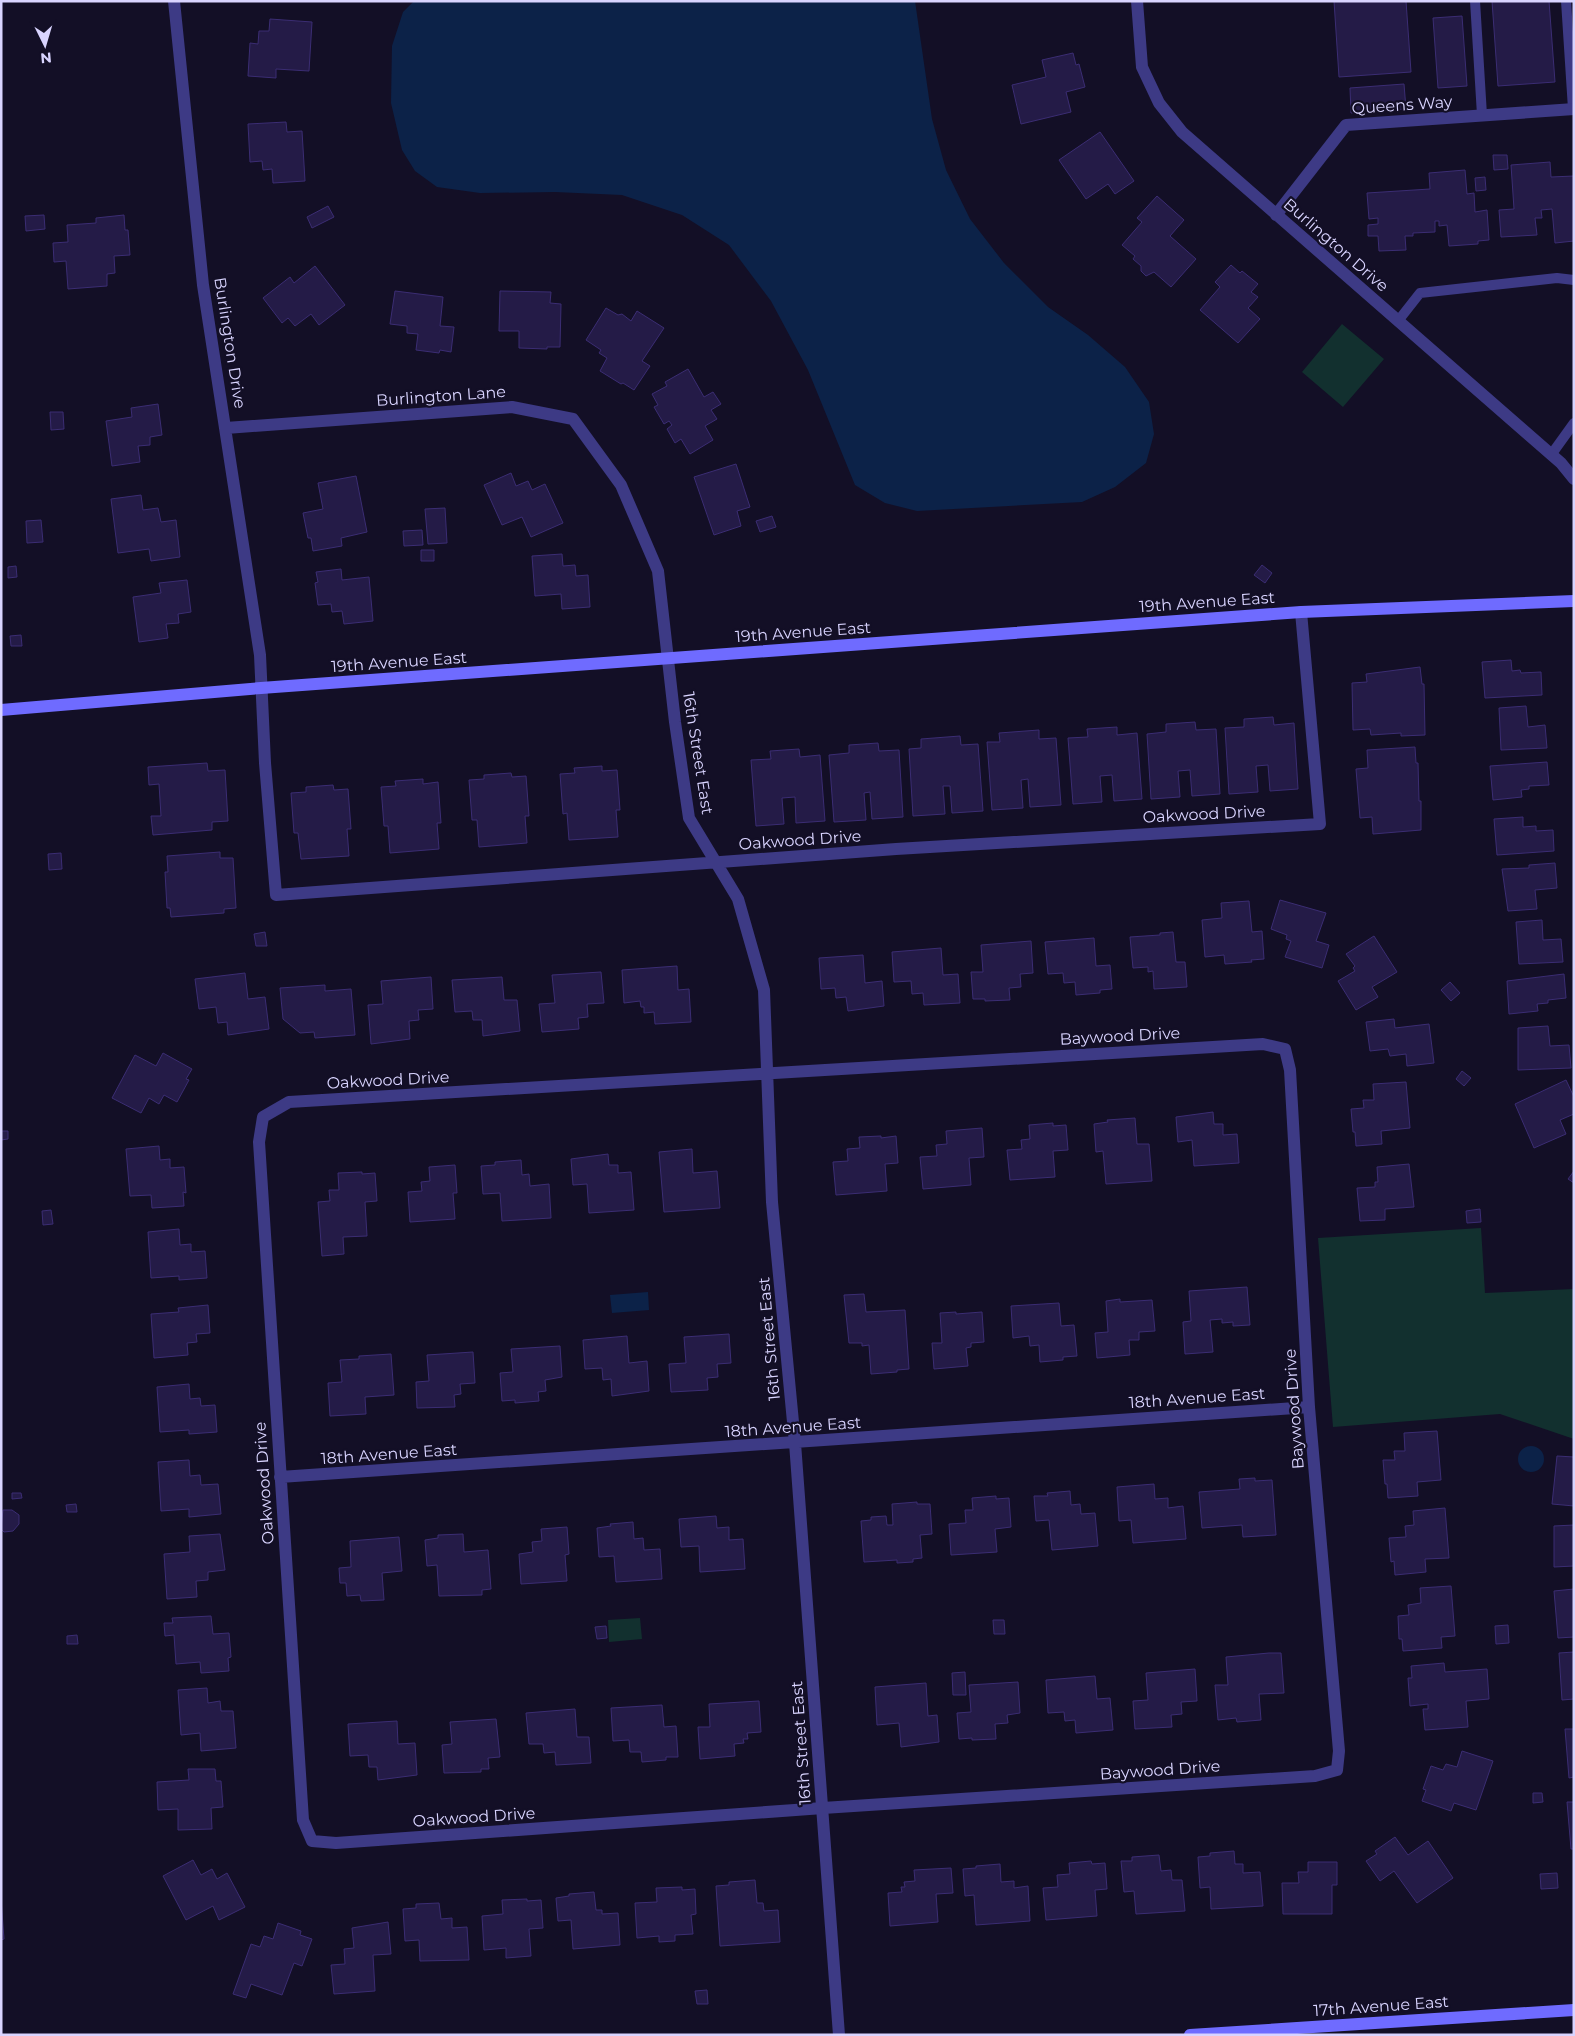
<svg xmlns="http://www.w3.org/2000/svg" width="1575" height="2036" font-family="Montserrat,sans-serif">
<rect width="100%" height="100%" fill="#130f26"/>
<path fill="#12302f" d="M1342 324 1384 359 1343 407 1302 372Z
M1481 1228 1485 1293 1574 1289V1439L1500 1414 1333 1427 1318 1238Z
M640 1618 642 1639 609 1642 608 1620Z"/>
<path fill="#0c2248" d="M414 1H915L932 119 946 170 970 219 1004 263 1048 307 1088 335 1125 367 1149 402 1154 434 1146 463 1115 487 1082 502 917 511 885 503 855 485 808 370 771 301 729 245 682 215 622 195 555 192 480 193 437 187 415 171 402 150 391 103 392 46 403 12Z
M648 1292 649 1310 612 1313 610 1295Z
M1518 1459a13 13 0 1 1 26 0a13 13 0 1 1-26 0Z"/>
<path fill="#241b47" stroke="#3b2d73" d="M1334 1H1406L1411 72 1339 77Z
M1492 1H1549L1555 82 1498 86Z
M1462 16 1467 86 1438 88 1433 18Z
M270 19 312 22 309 71 276 69V78L248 76 250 43 258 44 259 31H269Z
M1073 53 1076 65 1079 64 1085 87 1066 92 1071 112 1021 124 1012 85 1046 77 1042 60Z
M1404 84 1406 109 1351 113 1350 88Z
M286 122 287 132 302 131 305 181 273 183 272 169 263 170 262 161 250 162 248 124Z
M1100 132 1134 181 1115 194 1108 184 1086 199 1059 160Z
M1493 155H1507L1508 169 1494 170Z
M1550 162 1551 177 1574 176V241L1555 243 1552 209 1541 210 1542 218H1535L1537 235 1501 237 1499 210 1514 209 1511 165Z
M1465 170 1467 194 1474 193 1475 212 1487 210 1489 240 1478 241V244L1449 246 1447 225 1439 226V221H1435V232L1413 233V236H1405L1406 250 1379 251 1378 236H1368V225L1378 224V218L1369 219 1367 193 1430 189 1429 173Z
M1485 177 1486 190 1476 191 1475 178Z
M1157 196 1184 220 1170 236 1196 259 1171 287 1154 272 1146 276 1141 271V266L1133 259 1135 256 1122 245 1142 222 1137 218Z
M328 206 334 217 312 228 307 217Z
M44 215 45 229 26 231 25 216Z
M124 215 125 230H128L130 255 114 256 115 273 107 274V286L68 289 66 261 54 262 53 243 68 242 67 225 96 223V218Z
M1231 265 1240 273 1242 271 1258 284 1251 292 1258 297 1248 308 1260 319 1238 343 1200 310 1220 287 1215 282Z
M315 266 345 305 319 325 311 314 295 326 288 318 282 323 263 298 290 277 294 283Z
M395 291 443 297 440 326 454 327 451 352 440 350 439 353 416 350 418 334 407 333V326L390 324Z
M500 291 551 292 550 303 561 304 560 347H547V349L519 348V331H499Z
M606 308 618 315 622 314 631 321 637 311 664 328 642 361 650 366 634 390 623 383 621 384 600 371 607 358 599 353 601 350 586 340Z
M688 369 704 397 713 392 721 404 711 410 717 419 705 426 713 440 690 454 681 439 675 443 667 429 672 425 669 421 664 424 654 407 658 405 652 394 667 386 665 382Z
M158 404 162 435 150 437V445L138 446 140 462 112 466 106 421 132 417 131 408Z
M50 412H63L64 429 51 430Z
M736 464 750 507 737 511 741 526 714 535 694 477Z
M511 473 516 486 528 481 532 490 545 484 563 523 531 537 522 517 502 525 484 485Z
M356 476 367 532 341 538 342 546 313 551 311 538H308L303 513 323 509 318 483Z
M141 495 143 510 158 508 161 522 176 520 180 557 151 561 149 549 118 553 111 499Z
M445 508 447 543 428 544 425 509Z
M772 516 776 527 760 532 756 521Z
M41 520 43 542 27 543 26 521Z
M422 530 423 545 404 546 403 531Z
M421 550H434V561H421Z
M562 554 563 566 575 565 576 576 588 575 590 607 562 609 561 594 535 596 532 556Z
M1262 565 1272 573 1265 583 1254 575Z
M16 566 17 577 8 578V567Z
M341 569 342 580 369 577 373 621 344 624 342 611 332 612 331 604 318 605 315 583 318 582 316 572Z
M187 580 191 612 178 614 179 623 166 624 168 638 139 642 133 597 161 593 159 583Z
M21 635 22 646H11L10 636Z
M1511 660 1512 671 1520 670 1521 673 1541 672 1542 695 1485 698 1482 662Z
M1420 667 1422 684H1424L1425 735 1401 736V733L1371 735 1370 729 1353 730 1352 683 1367 682 1366 674Z
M1526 706 1528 727 1545 725 1547 748 1501 750 1499 708Z
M1273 717 1274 725 1294 723 1298 789 1270 791 1268 765 1256 766 1258 792 1229 794 1225 728 1244 727V719Z
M1195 722 1196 730 1216 729 1220 794 1192 796 1190 770 1178 771 1180 797 1151 799 1147 734 1166 732V724Z
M1117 727V735L1137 733 1142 799 1114 801 1112 775 1100 776 1102 802 1073 804 1068 738 1088 737 1087 729Z
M1039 730V739L1056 738 1061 805 1030 807 1028 779 1021 780 1023 808 992 810 987 742H1000L999 733Z
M960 736 961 745 978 744 983 811 952 813 950 786H943L945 814 913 816 909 749 921 748V739Z
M878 743 879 751 899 750 903 817 872 819 870 792 864 793 866 820 834 822 829 755 849 753V745Z
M1415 747 1416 763H1418L1419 801H1421V830L1373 834 1372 817 1360 818 1356 769 1368 768 1367 750Z
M799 749 800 757 820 755 825 821 796 823 795 797 782 798 784 824 756 826 751 760 771 759 770 751Z
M1547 762 1549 785 1529 786V789L1521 790 1522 797 1493 800 1490 766Z
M207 763 208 771 225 770 228 821 212 822V830L153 835 151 816H161L159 784 149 785 148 767Z
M602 766V771L617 770 620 810H616L618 837 569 840 567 813 563 814 560 774 575 773 574 768Z
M511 773 512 777 526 776 529 816H525L527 843 479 847 477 820H472L469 780 484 779V775Z
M423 779V784L438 782 441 823H437L439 849 390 853 388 826H384L381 787 396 786 395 781Z
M333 785 334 790 348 789 351 829H347L349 856 301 859 298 833H294L291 793 306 792V787Z
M1523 817V827L1536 826V831L1553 830 1554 851 1497 855 1494 819Z
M220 852V858H233L236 908 224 909V913L171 917 170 908H167L165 872H168L167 856Z
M61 853 62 869 49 870 48 854Z
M1555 863 1557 888 1535 890 1537 909 1508 911 1502 869 1529 868V865Z
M1280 900 1326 913 1316 941 1329 945 1322 968 1285 957 1291 941 1286 939 1287 935 1271 929Z
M1249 901 1252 932 1262 931 1264 959 1251 960 1252 962 1225 964 1224 955 1205 957 1202 920 1222 918 1221 903Z
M1542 920 1543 940 1561 939 1563 962 1519 964 1516 922Z
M265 932 267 946H256L254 934Z
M1173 932 1176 962H1185L1187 987 1154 989 1153 971 1148 972V967L1133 968 1130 937 1160 935V933Z
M1374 936 1397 972 1372 987 1378 997 1356 1010 1338 981 1355 971 1353 968 1355 966 1346 954Z
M1094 938 1096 966 1110 965 1112 989 1100 990V993L1076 995 1075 982 1064 983 1063 973 1048 974 1045 942Z
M1031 941 1033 973 1020 974 1021 987 1009 988 1010 1000 985 1001V999H973L971 972H983L981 945Z
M941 948 943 975 958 974 960 1003 924 1005 923 993 912 994 911 981 894 982 892 952Z
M863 955 865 983 882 981 884 1006 848 1011 846 997 836 998 835 988 821 989 819 958Z
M677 966 678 990 689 989 691 1022 655 1024 654 1012 644 1013V1007H641L640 1001 624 1003 622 970Z
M601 972 604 1003 587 1004 588 1017 578 1018 579 1029 542 1032 539 1004 555 1003 552 975Z
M245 973 248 999 265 997 269 1029 228 1035 227 1022 218 1023 216 1007 199 1009 195 979Z
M1564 974 1566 998 1548 1000V1003L1537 1004 1538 1011 1509 1014 1507 981Z
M431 977 433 1009 418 1010 419 1020 409 1021 410 1039 371 1044 368 1005 383 1004 381 981Z
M502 977 504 1000H517L520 1031 483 1036 482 1020H473L472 1011 455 1012 452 980Z
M1450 982 1460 993 1451 1001 1441 990Z
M325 985V991L351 989 355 1035 315 1038 314 1032 300 1033 283 1019 280 988Z
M1394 1019 1395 1028 1429 1024 1434 1063 1407 1066 1406 1054 1390 1056 1388 1049 1370 1051 1366 1022Z
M1548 1026 1550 1046 1569 1045 1571 1068 1518 1070V1028Z
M163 1053 192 1069 186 1079 189 1080 177 1102 164 1095 159 1104 149 1098 141 1113 112 1098 135 1055 156 1066Z
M1462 1071 1471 1078 1464 1086 1456 1079Z
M1566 1080 1574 1097V1114L1560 1120 1566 1134 1534 1148 1515 1104Z
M1406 1082 1410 1128 1381 1131 1382 1144 1356 1146 1355 1132H1353L1351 1109 1364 1108 1363 1100H1374L1373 1084Z
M1213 1112 1214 1124H1223V1135L1237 1134 1239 1163 1194 1166 1192 1140 1178 1142 1176 1117Z
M1135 1118 1137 1144H1149L1152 1181 1106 1184 1103 1151 1096 1152 1094 1124 1108 1122 1107 1120Z
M1053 1123V1126L1066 1125 1068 1150 1053 1151 1055 1177 1010 1180 1007 1150 1022 1149 1021 1140 1030 1139 1029 1125Z
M982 1128 984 1157 969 1158 971 1185 923 1189 920 1157 937 1156 936 1145 947 1144 946 1131Z
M1 1131H8V1139L1 1140Z
M881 1136V1138L896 1136 898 1163 885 1164 887 1191 836 1195 833 1162 848 1161 847 1149 860 1148 859 1137Z
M159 1146 160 1160 170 1159V1168L184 1167 186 1193 183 1192 184 1206 152 1208 151 1195 130 1196 126 1149Z
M692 1149 693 1173 717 1171 720 1208 664 1212 659 1152Z
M608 1154 609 1165H618V1173L631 1172 634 1210 589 1213 587 1184 573 1185 571 1159Z
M521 1160 522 1175 529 1174 530 1186 549 1184 551 1218 502 1221 500 1193 483 1194 481 1166 495 1165V1162Z
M1409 1164 1414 1207 1385 1209V1220L1360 1221 1357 1188 1375 1187V1182H1378L1377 1167Z
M455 1165 457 1193H453L455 1219 410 1222 408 1192 422 1191 421 1182 430 1181 429 1167Z
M1574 1171V1183L1568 1179Z
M362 1172V1174L375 1173 377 1201 365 1202 367 1236 343 1237 344 1254 322 1256 318 1202 330 1201 329 1190H339L338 1173Z
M1480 1209 1481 1222 1467 1223 1466 1211Z
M51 1210 53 1224 43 1225 42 1211Z
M179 1229 180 1245 191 1244V1252L205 1251 207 1278 179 1280V1276L151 1278 148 1232Z
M1247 1287 1250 1325 1233 1326V1322L1222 1323V1319L1210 1320 1213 1352 1185 1354 1183 1322 1191 1321 1189 1291Z
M864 1294 866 1312 905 1310 909 1369 897 1370V1372L871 1374 869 1345 862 1346V1343H849L844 1295Z
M1120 1299V1302L1152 1300 1155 1331 1139 1332V1340H1129L1130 1355 1097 1358 1095 1333 1108 1332 1106 1301Z
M1059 1303 1061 1326 1074 1325 1077 1356 1063 1357V1360L1040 1362 1039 1345 1030 1346 1029 1336 1013 1338 1011 1306Z
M208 1305 210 1333 196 1334 197 1342 187 1343 188 1355 154 1358 151 1314 179 1312 178 1308Z
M956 1312V1314L982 1312 984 1342 971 1343V1347L966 1348 968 1366 934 1369 932 1343H942L940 1313Z
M729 1334 731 1363 717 1364 718 1377 707 1378 708 1390 671 1392 669 1364 686 1363 684 1337Z
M627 1336 629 1363 647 1361 649 1391 612 1396 611 1379 603 1380 602 1368 585 1369 583 1340Z
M560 1346 562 1377 545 1380 546 1391 538 1392 539 1401 515 1403V1400L502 1401 500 1373 513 1372 511 1349Z
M473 1352 475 1383 460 1384 461 1394 454 1395 455 1407 417 1408 416 1382 429 1381 427 1355Z
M391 1354 394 1395 365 1397 366 1414 330 1416 328 1383 342 1382 340 1360 359 1359V1356Z
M189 1384 190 1399 200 1398 201 1406 215 1405 217 1432 189 1434V1430L160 1432 157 1387Z
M1437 1431 1441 1480 1417 1482 1418 1496 1388 1498 1387 1484H1385L1383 1460H1395L1394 1451H1405L1404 1433Z
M1557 1456 1574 1457V1506L1552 1504Z
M189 1460 190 1476 200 1475 201 1485 218 1484 221 1514 189 1517V1509L161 1511 158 1462Z
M1255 1478V1481L1272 1480 1276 1535 1243 1537 1242 1525 1202 1528 1199 1492 1240 1489 1239 1479Z
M1154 1484 1155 1499 1168 1498V1508L1183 1506 1186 1539 1133 1543 1131 1520 1119 1521 1117 1487Z
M1070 1491 1071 1505 1080 1504 1081 1514 1095 1513 1098 1546 1052 1550 1049 1520 1036 1521 1034 1496H1048L1047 1493Z
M12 1493H21L22 1498 12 1499Z
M996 1496V1499L1009 1498 1011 1527 995 1529 997 1552 951 1555 949 1524 966 1523 965 1510H973L972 1498Z
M917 1502V1504H930L932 1534 920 1535 922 1558 913 1559V1562L897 1563V1560L864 1562 861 1521 871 1520V1517L886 1516 887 1525H893L892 1504Z
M76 1504 77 1512H67L66 1505Z
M1445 1508 1449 1558 1425 1559 1426 1572 1395 1575 1394 1561 1391 1562 1389 1538 1406 1537 1405 1526 1414 1525 1413 1511Z
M3 1510H12L19 1515V1524L13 1531 4 1532 1 1529Z
M716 1516 717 1528 729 1527V1540L743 1539 745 1569 700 1572 699 1546 681 1547 679 1519Z
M633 1522 634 1539 643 1538 644 1550 660 1549 662 1579 616 1582 614 1556 599 1557 597 1528 611 1526 610 1524Z
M1574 1525V1566L1554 1567V1526Z
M567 1527 569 1554 565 1555 567 1581 521 1584 519 1554 533 1552 532 1542 542 1541 541 1529Z
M220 1534 225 1570 208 1572V1580L196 1581 197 1597 167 1599 164 1554 190 1552 189 1536Z
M463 1534 464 1552 488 1550 491 1589 482 1590V1595L439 1596 437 1565 427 1566 425 1540 438 1538V1535Z
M399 1537 402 1571 382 1573 384 1600 361 1601 360 1595 347 1596 346 1583H340L339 1568 351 1567 350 1541Z
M1451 1586 1455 1636 1441 1637 1442 1648 1403 1651 1402 1639H1399L1398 1616 1409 1615 1408 1605 1421 1603 1420 1588Z
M1574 1589V1637L1558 1638 1554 1591Z
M211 1616 213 1634 229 1633 231 1657 228 1658 229 1671 201 1673 200 1662 176 1664 174 1635 165 1636 164 1623H173L172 1618Z
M993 1620H1004L1005 1634H994Z
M1508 1625 1509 1643 1496 1644 1495 1626Z
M606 1626 607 1638 597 1639 595 1627Z
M77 1635 78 1644H67V1636Z
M1574 1652V1699L1562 1700 1559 1653Z
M1269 1653H1281L1284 1693 1259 1694 1261 1720 1237 1722 1236 1718 1218 1720 1215 1685H1228L1226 1657Z
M1444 1663 1445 1672 1487 1669 1489 1699 1466 1701 1468 1727 1425 1730 1423 1709H1428V1704L1410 1706 1408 1678H1412L1411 1666Z
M1195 1669 1197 1701 1181 1702 1182 1714 1171 1715 1172 1727 1135 1729 1133 1701 1148 1700 1146 1673Z
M965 1672 966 1695H953L952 1673Z
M1095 1676 1097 1699 1110 1698 1113 1730 1076 1733 1075 1720 1065 1721 1064 1712 1048 1713 1046 1680Z
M1018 1682 1020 1713 1007 1715 1008 1723 995 1724 996 1739 972 1740V1738L959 1739 957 1713 971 1712 969 1685Z
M926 1683 928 1716 937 1715 939 1742 901 1747 899 1723 877 1725 875 1687Z
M207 1688 208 1703 220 1701 221 1711H233L236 1748 201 1751 200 1733 181 1735 178 1690Z
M759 1701 761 1732 747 1733 748 1739H743L744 1743 734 1744 735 1756 700 1759 698 1727H710L709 1704Z
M662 1705 664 1727 676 1726 678 1757H666V1760L642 1762 641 1752H630L629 1740 613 1741 611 1708Z
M575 1709 577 1737H589L591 1763 556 1765 555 1752 544 1753 543 1744H529L526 1713Z
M496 1719 500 1757 488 1758 489 1769H481V1772L444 1773 442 1745 452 1744 450 1722Z
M397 1721 398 1744 415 1743 417 1775 378 1780 377 1767H369L368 1755 350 1756 348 1724Z
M1565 1729H1574V1777L1569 1778Z
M1462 1751 1493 1761 1476 1810 1454 1803 1451 1811 1422 1801 1426 1790 1423 1789 1431 1766 1443 1770 1446 1764 1457 1767Z
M188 1769H215L216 1781H221L223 1807 211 1808 212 1829 178 1830V1809L158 1810 157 1782 189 1780Z
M1533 1793H1542L1543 1802 1533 1803Z
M1567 1802H1574V1849H1571Z
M1395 1837 1408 1855 1428 1841 1453 1878 1417 1903 1394 1871 1380 1881 1366 1861 1377 1854 1375 1851Z
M1234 1851 1235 1864H1243V1873L1260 1872 1263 1906 1211 1909 1210 1887 1200 1888 1198 1857 1210 1856V1853Z
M1159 1855 1161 1871 1171 1870 1172 1880H1182L1185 1911 1136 1914 1134 1891 1124 1892 1121 1861H1132V1857Z
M193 1860 201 1875 212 1869 217 1879 227 1873 245 1907 219 1920 213 1906 186 1920 163 1876Z
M1091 1861 1092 1864 1105 1863 1107 1889 1095 1890 1097 1916 1046 1920 1043 1888 1058 1887 1057 1875 1070 1874 1069 1863Z
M1308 1862H1337V1885H1332V1914H1283L1282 1883H1299L1298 1872H1308Z
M1000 1864 1001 1882 1014 1881V1888L1028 1886 1030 1921 976 1925 974 1895 965 1896 963 1869 976 1868V1866Z
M951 1868 953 1893 936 1894 938 1922 890 1926 888 1893 902 1892 901 1887H905L904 1882 915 1881 914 1870Z
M1557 1873 1558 1888 1541 1889 1540 1874Z
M755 1880 757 1903H763L764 1911 778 1910 780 1942 720 1946 716 1886 729 1885V1882Z
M682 1887V1890L695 1889 696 1914 691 1915 693 1934 675 1935V1941L659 1942V1936L637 1938 635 1903 657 1902 656 1888Z
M594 1892 596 1910H602V1914L618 1913 620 1945 573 1949 571 1920 558 1921 556 1898 569 1896V1894Z
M1 1899 4 1939 1 1940Z
M527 1899V1901L541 1900 543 1928 529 1929 531 1956 506 1958V1948L484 1950 482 1916 503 1914 502 1900Z
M439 1903 441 1919 452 1918V1928L467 1927 469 1960 420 1961 419 1940 405 1941 403 1909 416 1908V1904Z
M388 1922 391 1954 373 1955 375 1991 334 1994 331 1965 345 1964 344 1949 354 1948 352 1928Z
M278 1923 301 1931 300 1935 312 1939 302 1966 294 1963 282 1995 251 1984 246 1998 233 1994 251 1944 260 1947 264 1936 273 1939Z
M707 1990 708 2004H697L695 1991Z"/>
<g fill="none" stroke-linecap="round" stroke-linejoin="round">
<path stroke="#3d3a85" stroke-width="10" d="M1475 1 1482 115
M1566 1 1573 109
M1398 321 1420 293 1557 278 1574 280
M1551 455 1574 423"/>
<path stroke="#3d3a85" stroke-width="12" d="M174 1 203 285 260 655 265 763 276 895 896 849 1320 824 1301 612
M1137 1 1142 67 1159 103 1182 132 1561 463 1574 479
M1276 215 1346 125 1574 109
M226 428 512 407 573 419 621 485 658 571 675 722 689 818 738 899 764 990 772 1202 795 1443 839 2035
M1263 1044 1285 1049 1290 1070 1309 1407 1339 1751 1337 1770 1315 1776 823 1808 336 1843 312 1841 303 1820 259 1142 263 1117 289 1102Z
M280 1477 1309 1407"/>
<path stroke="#6f6bff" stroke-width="12" d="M1 710 261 688 1301 612 1574 601
M1190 2035 1574 2010"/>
</g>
<g text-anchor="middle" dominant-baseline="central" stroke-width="4.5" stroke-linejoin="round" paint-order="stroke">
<g font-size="16" fill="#d9d4ff" stroke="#130f26">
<text transform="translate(1402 105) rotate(-4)">Queens Way</text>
<text transform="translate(1336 245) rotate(41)">Burlington Drive</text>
<text transform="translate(230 343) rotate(81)">Burlington Drive</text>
<text transform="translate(441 396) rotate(-4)">Burlington Lane</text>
<text transform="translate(1207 602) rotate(-4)">19th Avenue East</text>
<text transform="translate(803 632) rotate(-4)">19th Avenue East</text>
<text transform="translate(399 662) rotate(-4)">19th Avenue East</text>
<text transform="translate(698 753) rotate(81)">16th Street East</text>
<text transform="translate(1204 814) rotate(-3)">Oakwood Drive</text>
<text transform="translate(800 840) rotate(-4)">Oakwood Drive</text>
<text transform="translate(1120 1036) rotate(-3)">Baywood Drive</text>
<text transform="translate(388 1080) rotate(-3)">Oakwood Drive</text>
<text transform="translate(769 1339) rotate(-95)">16th Street East</text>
<text transform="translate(1197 1398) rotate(-4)">18th Avenue East</text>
<text transform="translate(1294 1409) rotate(-94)">Baywood Drive</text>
<text transform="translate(793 1427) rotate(-4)">18th Avenue East</text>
<text transform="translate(389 1454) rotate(-4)">18th Avenue East</text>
<text transform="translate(264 1483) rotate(-94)">Oakwood Drive</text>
<text transform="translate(801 1743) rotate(-94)">16th Street East</text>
<text transform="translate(1160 1770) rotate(-4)">Baywood Drive</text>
<text transform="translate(474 1817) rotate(-4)">Oakwood Drive</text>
<text transform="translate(1381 2006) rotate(-4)">17th Avenue East</text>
</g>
</g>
<rect width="1575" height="2036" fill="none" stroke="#d9d4ff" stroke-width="5"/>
<g transform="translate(45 45) rotate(175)" stroke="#130f26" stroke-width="4" paint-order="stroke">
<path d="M0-4L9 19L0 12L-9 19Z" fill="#d9d4ff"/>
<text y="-8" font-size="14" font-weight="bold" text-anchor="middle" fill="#d9d4ff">N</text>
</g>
</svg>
